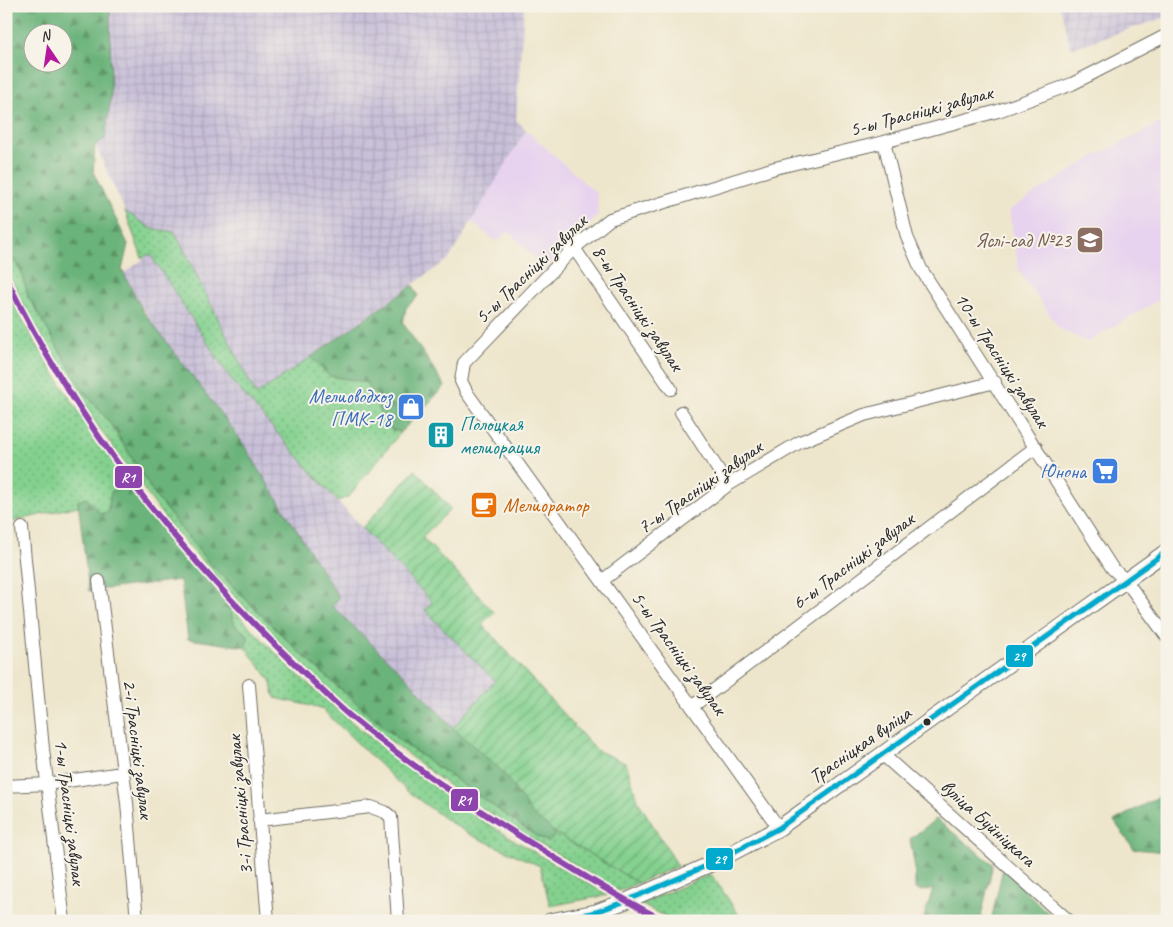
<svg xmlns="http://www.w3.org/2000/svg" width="1173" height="927" font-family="Caveat,sans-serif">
<defs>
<pattern id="industrial-grid" width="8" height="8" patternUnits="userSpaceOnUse" patternTransform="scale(1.25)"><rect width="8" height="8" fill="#c8bfd8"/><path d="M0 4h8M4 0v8" fill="none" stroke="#aca4ba"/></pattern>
<pattern id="grass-dots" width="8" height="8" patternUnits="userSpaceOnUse" patternTransform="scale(1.25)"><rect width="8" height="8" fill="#84d18f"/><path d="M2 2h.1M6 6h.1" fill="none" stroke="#6caa75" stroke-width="1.8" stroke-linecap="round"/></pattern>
<pattern id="forest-firs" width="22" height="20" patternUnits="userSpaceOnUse" patternTransform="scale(1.25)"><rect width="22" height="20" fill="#6bb37a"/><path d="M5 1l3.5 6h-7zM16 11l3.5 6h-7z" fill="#589264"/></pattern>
<pattern id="garden-furrows" width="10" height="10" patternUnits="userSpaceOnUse" patternTransform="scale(1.25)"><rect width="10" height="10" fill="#84d18f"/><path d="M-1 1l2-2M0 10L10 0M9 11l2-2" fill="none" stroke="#6caa75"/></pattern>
</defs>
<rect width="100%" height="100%" fill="#f7f3e8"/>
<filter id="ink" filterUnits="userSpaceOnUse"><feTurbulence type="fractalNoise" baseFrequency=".02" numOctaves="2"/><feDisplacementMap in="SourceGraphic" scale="10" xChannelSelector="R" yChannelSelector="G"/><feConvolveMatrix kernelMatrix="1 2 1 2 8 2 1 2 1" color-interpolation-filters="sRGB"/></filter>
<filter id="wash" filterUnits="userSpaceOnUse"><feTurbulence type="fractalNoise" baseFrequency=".0096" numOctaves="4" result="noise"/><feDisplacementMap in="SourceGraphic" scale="20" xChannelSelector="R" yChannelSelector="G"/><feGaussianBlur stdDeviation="1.12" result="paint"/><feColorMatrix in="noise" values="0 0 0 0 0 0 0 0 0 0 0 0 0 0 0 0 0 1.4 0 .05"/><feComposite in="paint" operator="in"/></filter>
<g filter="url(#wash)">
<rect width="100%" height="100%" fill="#eee6cc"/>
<path fill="#e7d2ef" d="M1167 120V295L1087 342 1059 328 1019 271 1009 210 1095 156Z
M526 130 597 194 598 215 539 274 536 259 508 231 497 242 471 221Z"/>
<path fill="url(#industrial-grid)" d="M110 6H524L516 120 526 130 449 259 256 395 175 232 150 228 125 211 95 144 105 139 111 97Z
M1060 6H1167V17L1071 48Z
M150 254 232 381 337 501 432 602 425 610 496 681 453 728 405 676 331 606 122 275Z"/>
<path fill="url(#grass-dots)" stroke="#587e5d" d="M125 211 150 228 175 232 256 395 311 357 329 376 365 382 377 396 382 416 392 430 401 432 348 497 337 501 232 381 150 254 142 258Z
M6 247 22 273 28 296 82 389 110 423 156 497 209 563 301 654 399 740 533 834 548 841 557 834 638 883 618 891 468 800 352 712 257 622 169 524 95 422 28 314 6 268Z
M6 288C40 357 84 421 129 483L111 492 108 512 101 515 78 501V506L6 523Z
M227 602C296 679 377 747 462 806 508 839 560 866 608 895L550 906 540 866 471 835 448 821 407 791 321 708 275 698 270 680 245 647 249 636 235 625Z
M711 874 743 921H675L640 904Z"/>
<path fill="url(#forest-firs)" stroke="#4b6f52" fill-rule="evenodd" d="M6 6H110L111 97 105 139 95 145 93 172 128 244 122 270 143 311 240 439 339 598 332 606 405 676 453 728 502 771 532 814 557 834 548 842 533 834 399 740 301 654 209 563 156 497 110 423 82 389 28 296 22 273 6 247ZM32 32H62V62H32Z
M413 285 418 296 406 308 403 323 445 386 401 432 392 430 381 416 377 396 365 382 329 376 311 357Z
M129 483 162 529 227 602 235 625 249 636 245 647 188 639 180 580 89 591 78 501 86 498 101 514 108 512 111 492Z
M1167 792V852L1134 849 1114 821Z
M936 819 993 864 980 921H923L933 889 923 891 915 889V869L910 839Z
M1003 868 1056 921H991Z"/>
<path fill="url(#garden-furrows)" stroke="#587e5d" d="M415 470 451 509 422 537 494 612 482 624 596 750 626 763 638 801 678 866 638 883 557 834 532 814 502 771 453 728 495 681 425 610 432 602 362 528Z"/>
</g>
<g filter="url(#ink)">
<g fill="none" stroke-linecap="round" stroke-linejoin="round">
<g stroke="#6f6c63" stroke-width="14">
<path id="minor" d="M884 142 907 237 921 269 1112 568 1126 581 1167 637
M574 248 671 389
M681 412 728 485
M22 528 43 749 64 921
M603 580 728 485 800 442 864 415 995 382
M99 581 127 803 137 921
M249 685 268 921
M693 706 1036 447
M882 754 1069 921
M6 786 47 784 122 773
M259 820 371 807 385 812 391 817 398 921
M779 828 467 393 461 381 464 363 574 248 610 219 775 168 884 142 998 111 1072 84 1167 35"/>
</g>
<g stroke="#6f6c63" stroke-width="17">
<path id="tertiary" d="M550 921 596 912 626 901 713 863 779 828 1167 551"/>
</g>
<use href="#minor" stroke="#fff" stroke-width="12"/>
<use href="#tertiary" stroke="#fff" stroke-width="15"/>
<g stroke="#f7f3e8" stroke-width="9">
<path id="bus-1" d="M550 921 596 912 626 901 713 863 779 828 1167 551"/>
</g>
<use href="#bus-1" stroke="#00a9ce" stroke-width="5"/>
<g stroke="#f7f3e8" stroke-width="10">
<path id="rail-1" d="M6 278C76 423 179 554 295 664 313 681 331 700 350 716 412 767 478 811 547 853 586 877 624 901 665 921"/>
</g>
<use href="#rail-1" stroke="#8e44ad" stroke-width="6"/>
</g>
</g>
<defs>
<g id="school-square" transform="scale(1.4375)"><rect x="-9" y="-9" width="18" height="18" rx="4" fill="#8d6e63" stroke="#f7f3e8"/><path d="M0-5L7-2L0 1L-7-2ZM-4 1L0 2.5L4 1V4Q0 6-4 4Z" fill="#fff"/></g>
<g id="shop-square" transform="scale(1.4375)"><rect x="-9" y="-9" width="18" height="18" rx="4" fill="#3f7fe0" stroke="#f7f3e8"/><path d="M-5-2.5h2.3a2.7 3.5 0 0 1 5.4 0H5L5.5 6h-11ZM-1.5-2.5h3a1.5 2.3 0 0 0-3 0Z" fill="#fff"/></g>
<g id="building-square" transform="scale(1.4375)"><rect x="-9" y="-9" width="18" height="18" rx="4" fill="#0f9aa8" stroke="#f7f3e8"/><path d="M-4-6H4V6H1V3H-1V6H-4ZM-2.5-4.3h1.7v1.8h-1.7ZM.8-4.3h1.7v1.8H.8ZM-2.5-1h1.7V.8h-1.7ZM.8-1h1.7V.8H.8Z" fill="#fff"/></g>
<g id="supermarket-square" transform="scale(1.4375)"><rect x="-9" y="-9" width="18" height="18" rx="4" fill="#3f7fe0" stroke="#f7f3e8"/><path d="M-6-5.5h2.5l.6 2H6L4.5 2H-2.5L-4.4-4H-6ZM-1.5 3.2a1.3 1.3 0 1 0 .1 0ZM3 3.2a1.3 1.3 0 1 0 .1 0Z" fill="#fff"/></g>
<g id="cafe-square" transform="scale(1.4375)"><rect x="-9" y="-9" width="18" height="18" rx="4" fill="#e8710a" stroke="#f7f3e8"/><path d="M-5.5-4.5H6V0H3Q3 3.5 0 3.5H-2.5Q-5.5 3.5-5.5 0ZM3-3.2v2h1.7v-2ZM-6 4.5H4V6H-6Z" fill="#fff"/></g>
</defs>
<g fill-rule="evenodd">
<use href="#school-square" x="1090" y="240"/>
<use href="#shop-square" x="411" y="407"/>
<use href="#building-square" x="441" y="435"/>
<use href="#supermarket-square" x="1105" y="471"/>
<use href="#cafe-square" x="484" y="505"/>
</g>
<circle fill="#2b2b2b" stroke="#f7f3e8" stroke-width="2" cx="927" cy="722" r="4.5"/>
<g text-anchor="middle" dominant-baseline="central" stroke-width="4" stroke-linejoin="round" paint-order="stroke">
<g font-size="20" fill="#2b2b2b" stroke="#f7f3e8">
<text transform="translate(921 111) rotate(-15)">5-ы Трасніцкі завулак</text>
<text transform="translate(531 269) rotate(-44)">5-ы Трасніцкі завулак</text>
<text transform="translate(638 308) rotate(56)">8-ы Трасніцкі завулак</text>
<text transform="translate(1002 360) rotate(57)">10-ы Трасніцкі завулак</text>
<text transform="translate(700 487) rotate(-35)">7-ы Трасніцкі завулак</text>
<text transform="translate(853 561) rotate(-37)">6-ы Трасніцкі завулак</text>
<text transform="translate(679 653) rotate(54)">5-ы Трасніцкі завулак</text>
<text transform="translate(860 745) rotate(-35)">Трасніцкая вуліца</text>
<text transform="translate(138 749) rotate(83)">2-і Трасніцкі завулак</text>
<text transform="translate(240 805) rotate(-95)">3-і Трасніцкі завулак</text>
<text transform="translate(70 812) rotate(83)">1-ы Трасніцкі завулак</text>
<text transform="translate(988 823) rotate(42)">вуліца Буйніцкага</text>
</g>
<g font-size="20" fill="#785e54" stroke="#f7f3e8" text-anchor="end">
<text x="1071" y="240">Яслі-сад №23</text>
</g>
<g font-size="20" fill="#366cbe" stroke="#f7f3e8" text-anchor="end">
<text x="392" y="396">Мелиоводхоз<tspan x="392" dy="23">ПМК-18</tspan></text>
<text x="1086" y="471">Юнона</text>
</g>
<g font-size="20" fill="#0d838f" stroke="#f7f3e8" text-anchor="start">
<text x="460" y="424">Полоцкая<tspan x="460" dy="23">мелиорация</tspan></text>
</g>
<g font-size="20" fill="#c56008" stroke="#f7f3e8" text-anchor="start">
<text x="503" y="505">Мелиоратор</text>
</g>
</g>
<g stroke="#f7f3e8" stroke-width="2">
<rect x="114" y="465" width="29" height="24" rx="5" fill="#8e44ad"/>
<rect x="1005" y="644" width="29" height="24" rx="5" fill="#00a9ce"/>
<rect x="450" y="788" width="29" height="24" rx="5" fill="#8e44ad"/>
<rect x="705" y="847" width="29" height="24" rx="5" fill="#00a9ce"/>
</g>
<g font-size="14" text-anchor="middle" font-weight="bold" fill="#fff">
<text x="128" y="482">R1</text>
<text x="1019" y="661">29</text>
<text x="464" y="805">R1</text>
<text x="720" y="864">29</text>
</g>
<rect width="1173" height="927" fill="none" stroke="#f7f3e8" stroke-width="25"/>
<g transform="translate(48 48) rotate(347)"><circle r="24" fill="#f7f3e8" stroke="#a5a39c"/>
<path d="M0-4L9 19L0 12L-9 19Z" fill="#b5179e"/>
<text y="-8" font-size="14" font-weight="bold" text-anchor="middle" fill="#2b2b2b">N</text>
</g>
</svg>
